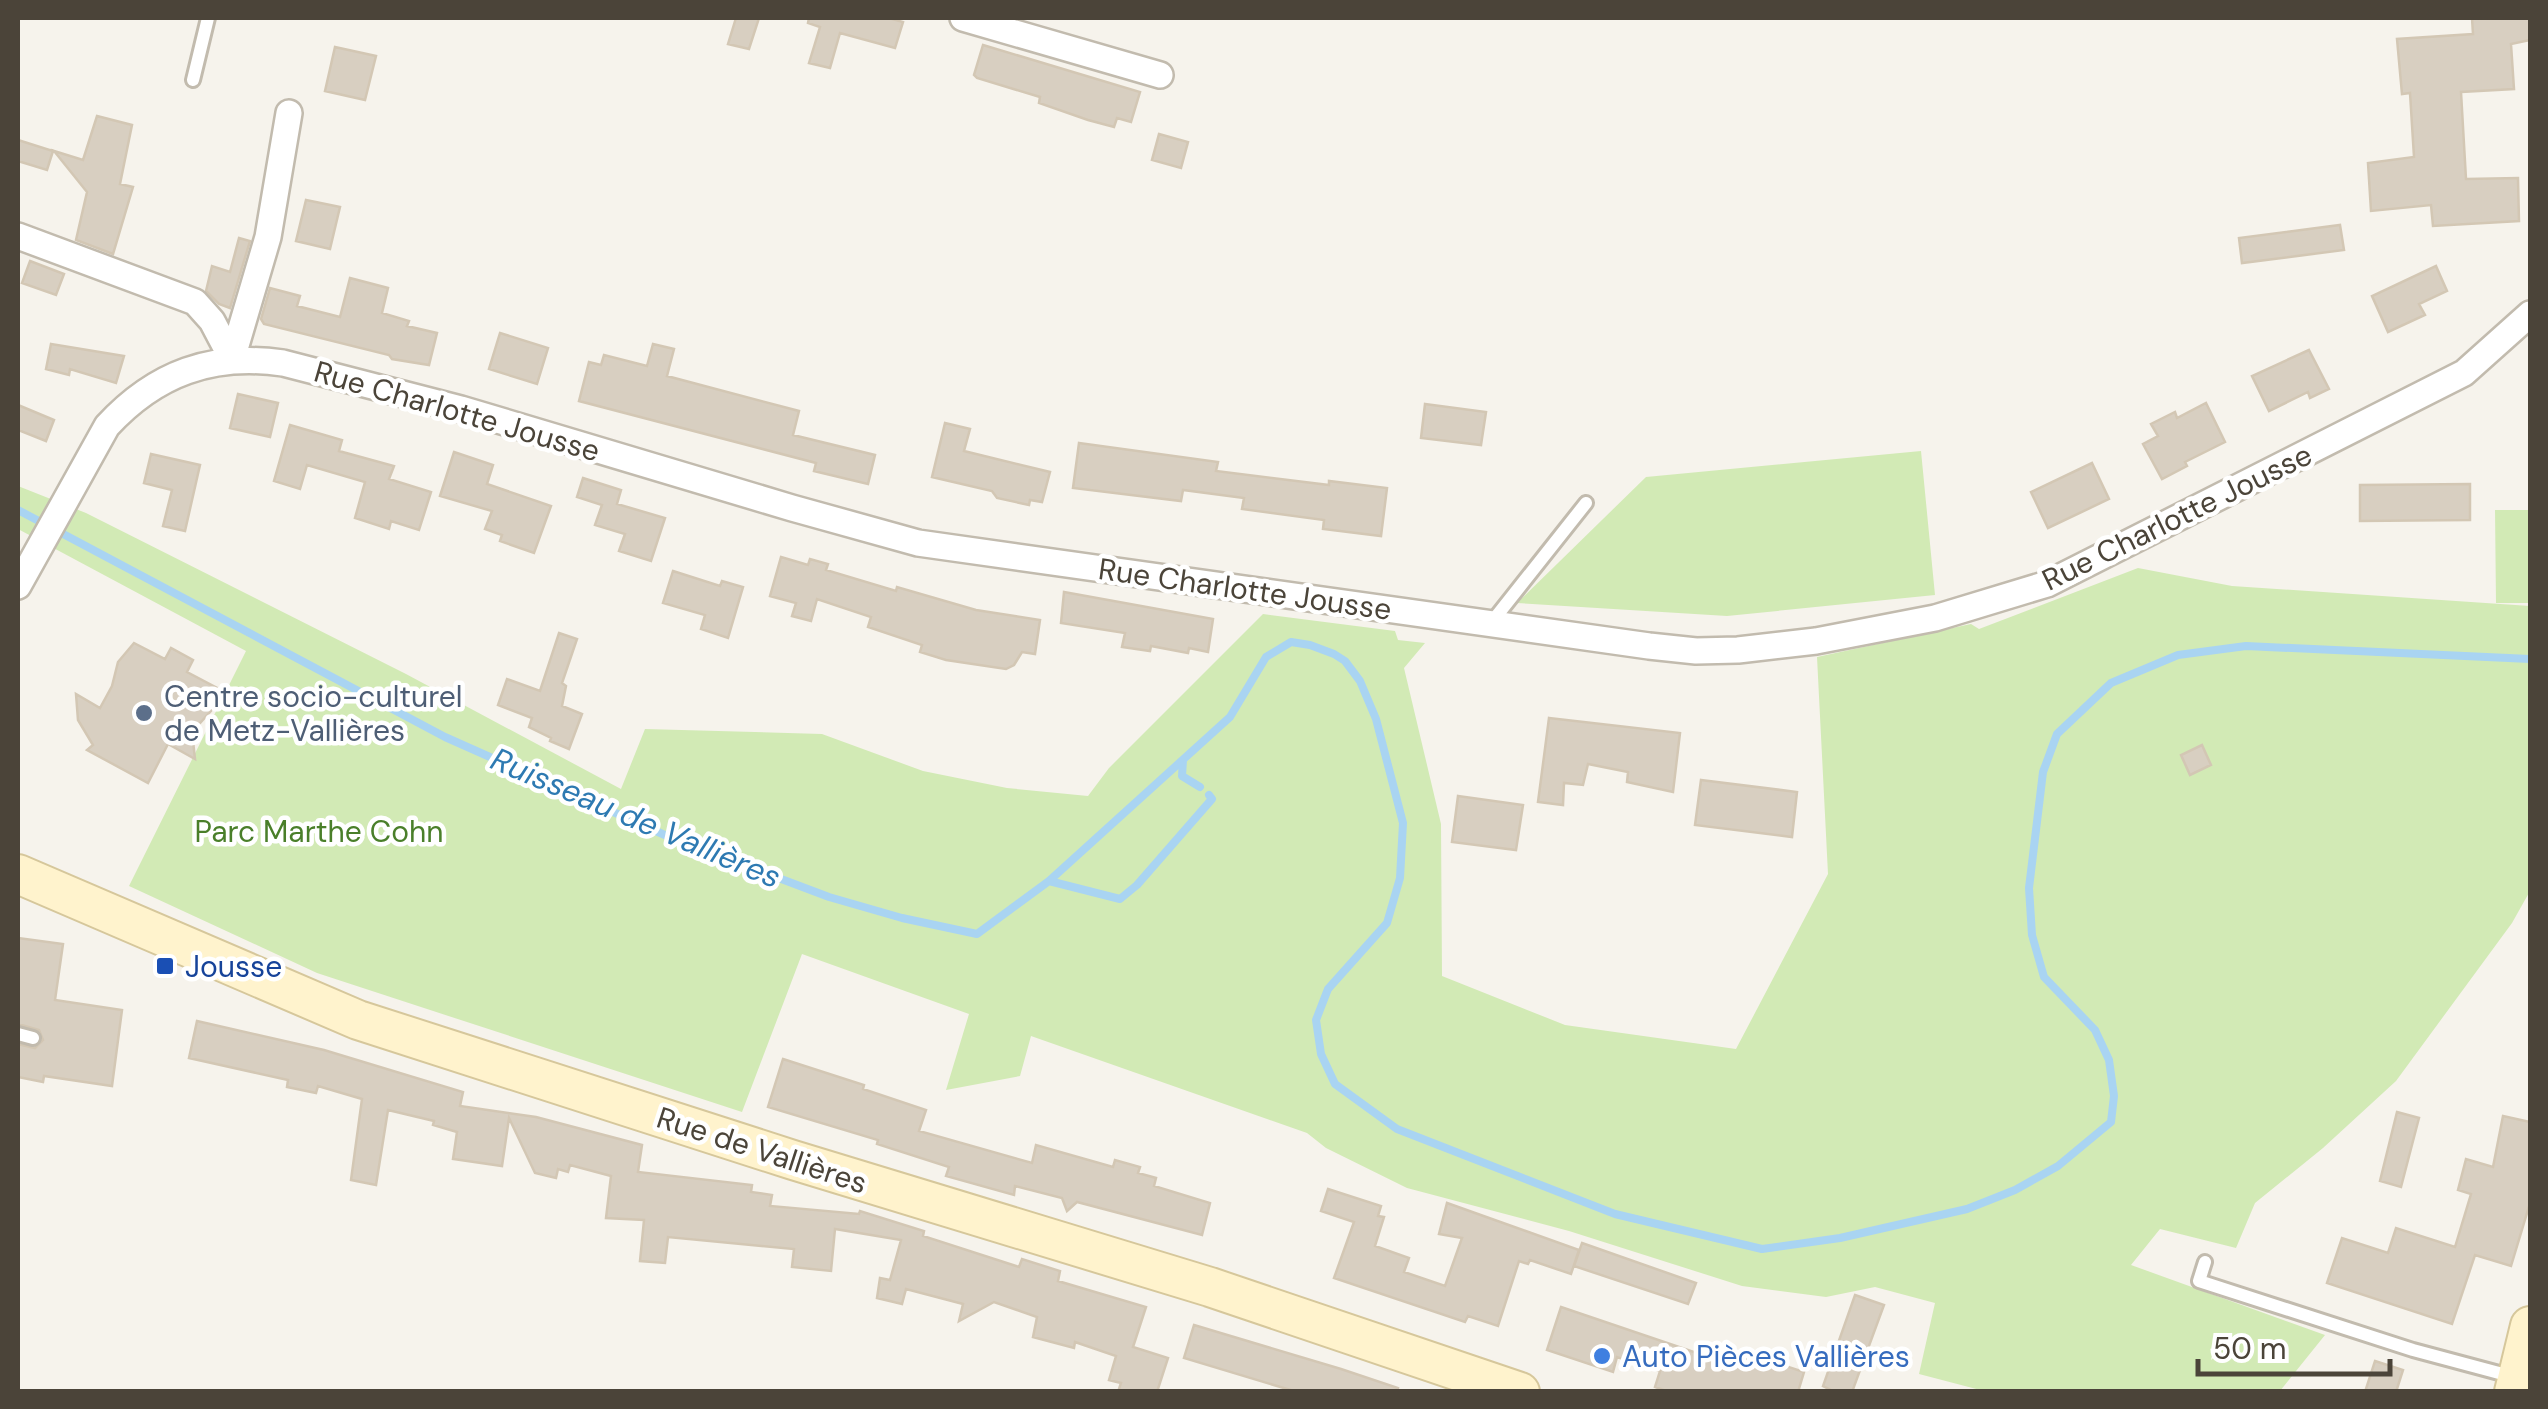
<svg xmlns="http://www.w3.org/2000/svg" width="2548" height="1409" font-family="'DM Sans',sans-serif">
<rect width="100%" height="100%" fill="#f6f3ec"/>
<path fill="#d2eab5" d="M1921 451 1935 595 1727 616 1517 603 1646 477Z
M18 486 86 513 406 674 621 789 645 729 822 734 923 771 1007 788 1088 796 1109 768 1263 614 1395 631 1398 640 1425 643 1404 668 1441 824 1442 976 1565 1025 1736 1049 1828 874 1817 657 1971 624 1979 629 2138 568 2232 586 2530 606V891L2512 923 2396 1081 2323 1148 2255 1203 2236 1248 2160 1229 2131 1265 2325 1335 2280 1391H1984L1919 1374 1935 1303 1875 1287 1826 1297 1742 1286 1569 1231 1407 1188 1326 1148 1307 1133 1031 1036 1020 1076 946 1090 969 1014 802 954 742 1112 317 973 129 886 246 651 18 529Z
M2495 510H2530V603H2496Z"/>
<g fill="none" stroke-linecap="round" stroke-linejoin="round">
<path stroke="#a9d4f2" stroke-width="8" d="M18 510 445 737 667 836 829 897 902 918 977 934 1049 881 1230 717 1266 657 1291 642 1310 645 1334 654 1345 661 1360 681 1376 719 1403 823 1400 878 1387 923 1328 989 1316 1020 1321 1054 1335 1084 1397 1129 1615 1214 1762 1249 1840 1238 1967 1209 2015 1190 2058 1166 2111 1122 2114 1096 2109 1060 2095 1030 2044 977 2032 935 2029 888 2043 772 2057 734 2111 683 2178 655 2246 646 2530 659
M1183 760 1182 776 1200 787
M1049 881 1120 899 1137 885 1212 799 1209 795"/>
</g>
<path fill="#d8cfc1" stroke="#d3c7b4" stroke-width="2.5" d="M736 18H759L749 49 728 44Z
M809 18H889L903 22 895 48 840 33 830 68 809 63 820 27 808 23Z
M2472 18H2530V40L2511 44 2514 89 2461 92 2466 179 2518 178 2519 221 2433 226 2431 205 2371 211 2368 163 2414 157 2410 93 2402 94 2397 39 2473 34Z
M983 45 1140 92 1131 122 1117 118 1114 127 1088 120 1039 103 1040 97 977 78 974 75Z
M335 47 376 56 365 100 325 91Z
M97 116 132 125 120 184 133 187 113 254 76 240 87 192 54 151 83 160Z
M1159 134 1188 142 1181 168 1152 160Z
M18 140 53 151 47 170 18 161Z
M306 200 340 207 330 249 296 241Z
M2340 225 2344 250 2242 263 2239 238Z
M239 238 250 241 230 308 219 304 206 291 212 266 230 272Z
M30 261 64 274 56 295 22 283Z
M2436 266 2447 291 2419 304 2425 315 2388 332 2372 296Z
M350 278 388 288 382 313 409 321 407 326 437 333 429 365 392 359 389 355 264 324 261 319 270 288 300 296 297 306 340 317Z
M500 333 548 348 537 384 489 369Z
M51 344 124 356 116 383 70 369 69 375 46 369Z
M653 344 674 349 667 376 799 411 793 435 875 455 868 484 814 471 816 463 579 401 589 362 601 365 604 355 647 366Z
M2309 350 2329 389 2310 398 2308 392 2269 411 2252 376Z
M238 394 278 403 270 437 230 428Z
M2206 403 2225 442 2185 462 2187 466 2162 479 2143 444 2158 436 2151 424 2175 412 2177 418Z
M1425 404 1486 412 1481 445 1421 438Z
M18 405 54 420 46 441 18 430Z
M945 423 970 429 964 451 1050 472 1042 502 1030 500 1029 505 997 498 992 491 932 477Z
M290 425 342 440 339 451 394 466 389 479 431 492 419 530 391 521 389 529 355 518 365 482 307 465 300 489 274 481Z
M1079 443 1218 462 1216 471 1329 485V481L1387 488 1381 536 1323 529 1324 520 1242 509 1244 498 1183 490 1181 501 1073 488Z
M454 452 493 465 487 484 551 506 534 553 500 541 502 535 485 529 492 511 440 496Z
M151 454 200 465 185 531 163 526 172 490 144 483Z
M2092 463 2109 499 2048 528 2031 492Z
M583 478 621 490 617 504 665 518 651 561 619 551 625 534 595 525 602 505 577 497Z
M2470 484V520L2360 521V485Z
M781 557 808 565 810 559 828 564 826 570 896 591 897 587 976 610 1040 620 1035 654 1022 652 1014 665 1006 669 946 660 920 652 922 645 868 627 871 617 817 599 811 621 792 616 796 603 770 596Z
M673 571 720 586 722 581 743 587 728 638 701 629 705 615 663 603Z
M1064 592 1213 619 1208 652 1189 648 1188 653 1151 646 1150 651 1122 647 1125 633 1061 623Z
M559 633 577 639 562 683 566 686 562 706 582 714 569 749 550 741 551 738 529 727 532 718 498 705 507 679 540 691Z
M134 643 165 659 171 648 193 660 187 672 217 688 211 711 192 732 195 759 168 744 148 783 87 750 93 745 78 720 76 694 100 708 112 686 118 662Z
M1549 718 1680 733 1673 792 1627 782 1628 772 1588 764 1583 785 1564 783 1563 805 1538 802Z
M2202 745 2211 765 2190 775 2181 755Z
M1701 780 1797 792 1792 837 1695 825Z
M1458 796 1523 805 1516 850 1452 842Z
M18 938 63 944 55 1000 122 1010 112 1086 44 1076 43 1082 18 1077V1044L35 1048 43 1040 39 1030 18 1024Z
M197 1021 324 1050 463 1092 460 1106 536 1117 642 1145 638 1172 752 1185 751 1192 772 1195 770 1206 859 1214 860 1211 924 1231 923 1236 1019 1267 1022 1259 1060 1271 1058 1281 1146 1307 1133 1347 1168 1358 1157 1392H1118L1121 1383 1109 1380 1116 1356 1075 1342 1074 1348 1033 1337 1037 1317 994 1302 959 1321 963 1304 906 1289 902 1304 877 1298 880 1278 890 1280 901 1240 835 1229 831 1271 792 1267 794 1249 668 1237 665 1263 640 1261 644 1220 606 1218 611 1176 570 1165 568 1172 558 1169 556 1178 535 1173 509 1118 502 1166 453 1159 457 1132 433 1125 434 1121 388 1110 376 1185 351 1180 362 1099 318 1086 316 1093 287 1087 288 1080 189 1058Z
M783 1059 864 1085 863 1089 926 1110 919 1131 1032 1163 1036 1145 1113 1167 1115 1160 1140 1167 1138 1173 1156 1178 1154 1186 1210 1203 1202 1235 1077 1202 1067 1211 1062 1198 1015 1186 1014 1195 946 1176 949 1167 877 1144 878 1140 768 1107Z
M2397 1112 2419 1118 2401 1187 2380 1181Z
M2503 1116 2530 1122V1203L2511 1266 2475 1255 2452 1324 2327 1283 2342 1238 2388 1253 2396 1228 2455 1247 2471 1194 2458 1190 2466 1159 2493 1167Z
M1328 1189 1381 1206 1378 1216 1384 1217 1375 1246 1409 1258 1404 1272 1445 1286 1462 1238 1439 1234 1447 1203 1579 1250 1571 1274 1530 1260 1528 1264 1519 1261 1498 1326 1468 1316 1465 1322 1334 1278 1354 1222 1321 1211Z
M1582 1243 1696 1283 1688 1304 1574 1266Z
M1855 1295 1884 1305 1852 1392H1835L1823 1386Z
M1561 1307 1735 1366 1740 1351 1804 1372 1798 1392H1669L1655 1387 1660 1371 1617 1357 1613 1372 1547 1350Z
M1194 1325 1341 1369 1398 1388 1397 1392H1297L1184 1358Z
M2375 1361 2403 1370 2396 1392H2365Z"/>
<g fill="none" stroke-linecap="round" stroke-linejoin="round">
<g stroke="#c2bbae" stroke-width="18">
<path id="lane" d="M193 80 208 18
M1491 623 1586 503
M18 1034 33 1038
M2205 1262 2199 1281 2413 1350 2514 1377"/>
</g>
<g stroke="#c2bbae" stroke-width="30">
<path id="street" d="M963 18 1160 75
M18 236 195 302 212 321 232 359
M232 359 268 237 289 113
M18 586 107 426C156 373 212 353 283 363L461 409 792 508 918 543 1649 646 1696 651 1738 650 1816 641 1935 618 2047 584 2464 373 2530 314"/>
</g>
<g stroke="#d6c79b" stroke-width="42">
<path id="secondary" d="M18 874 358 1020 793 1160 1210 1287 1520 1392
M2514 1392 2530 1326"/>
</g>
<use href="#lane" stroke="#fff" stroke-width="12"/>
<use href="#street" stroke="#fff" stroke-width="25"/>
<use href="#secondary" stroke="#fff3cd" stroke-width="38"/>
</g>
<circle fill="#5c6f8a" stroke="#fff" stroke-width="4" cx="144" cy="713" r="10"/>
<rect fill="#1a4fb4" stroke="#fff" stroke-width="4" x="155" y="956" width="20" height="20" rx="5"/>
<circle fill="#3f7fe0" stroke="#fff" stroke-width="4" cx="1602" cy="1356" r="10"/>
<g text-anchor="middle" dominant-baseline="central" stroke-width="9" stroke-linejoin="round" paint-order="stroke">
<g font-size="30" fill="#4b4439" stroke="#fff">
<text transform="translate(457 411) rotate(16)">Rue Charlotte Jousse</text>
<text transform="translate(2177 517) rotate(-26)">Rue Charlotte Jousse</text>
<text transform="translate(1245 589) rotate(8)">Rue Charlotte Jousse</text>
<text transform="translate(762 1150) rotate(18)">Rue de Vallières</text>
</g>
<g font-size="30" fill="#4e5e75" stroke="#fff" text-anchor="start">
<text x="164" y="696">Centre socio-culturel<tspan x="164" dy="34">de Metz-Vallières</tspan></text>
</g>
<g font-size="30" fill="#4a7f2a" stroke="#fff">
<text x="319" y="831">Parc Marthe Cohn</text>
</g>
<g font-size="30" fill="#164399" stroke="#fff" text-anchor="start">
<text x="185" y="966">Jousse</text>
</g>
<g font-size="30" fill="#366cbe" stroke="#fff" text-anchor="start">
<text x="1622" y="1356">Auto Pièces Vallières</text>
</g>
<g font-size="32" font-style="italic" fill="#2e7ab2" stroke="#fff">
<text transform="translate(636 818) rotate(23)">Ruisseau de Vallières</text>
</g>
</g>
<rect width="2548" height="1409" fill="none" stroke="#4b4439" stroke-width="40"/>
<path d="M2198 1359v15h192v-15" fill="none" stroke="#4b4439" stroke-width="5"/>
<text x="2213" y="1359" font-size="30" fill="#4b4439" stroke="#ffffff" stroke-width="8" paint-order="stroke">50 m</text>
</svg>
